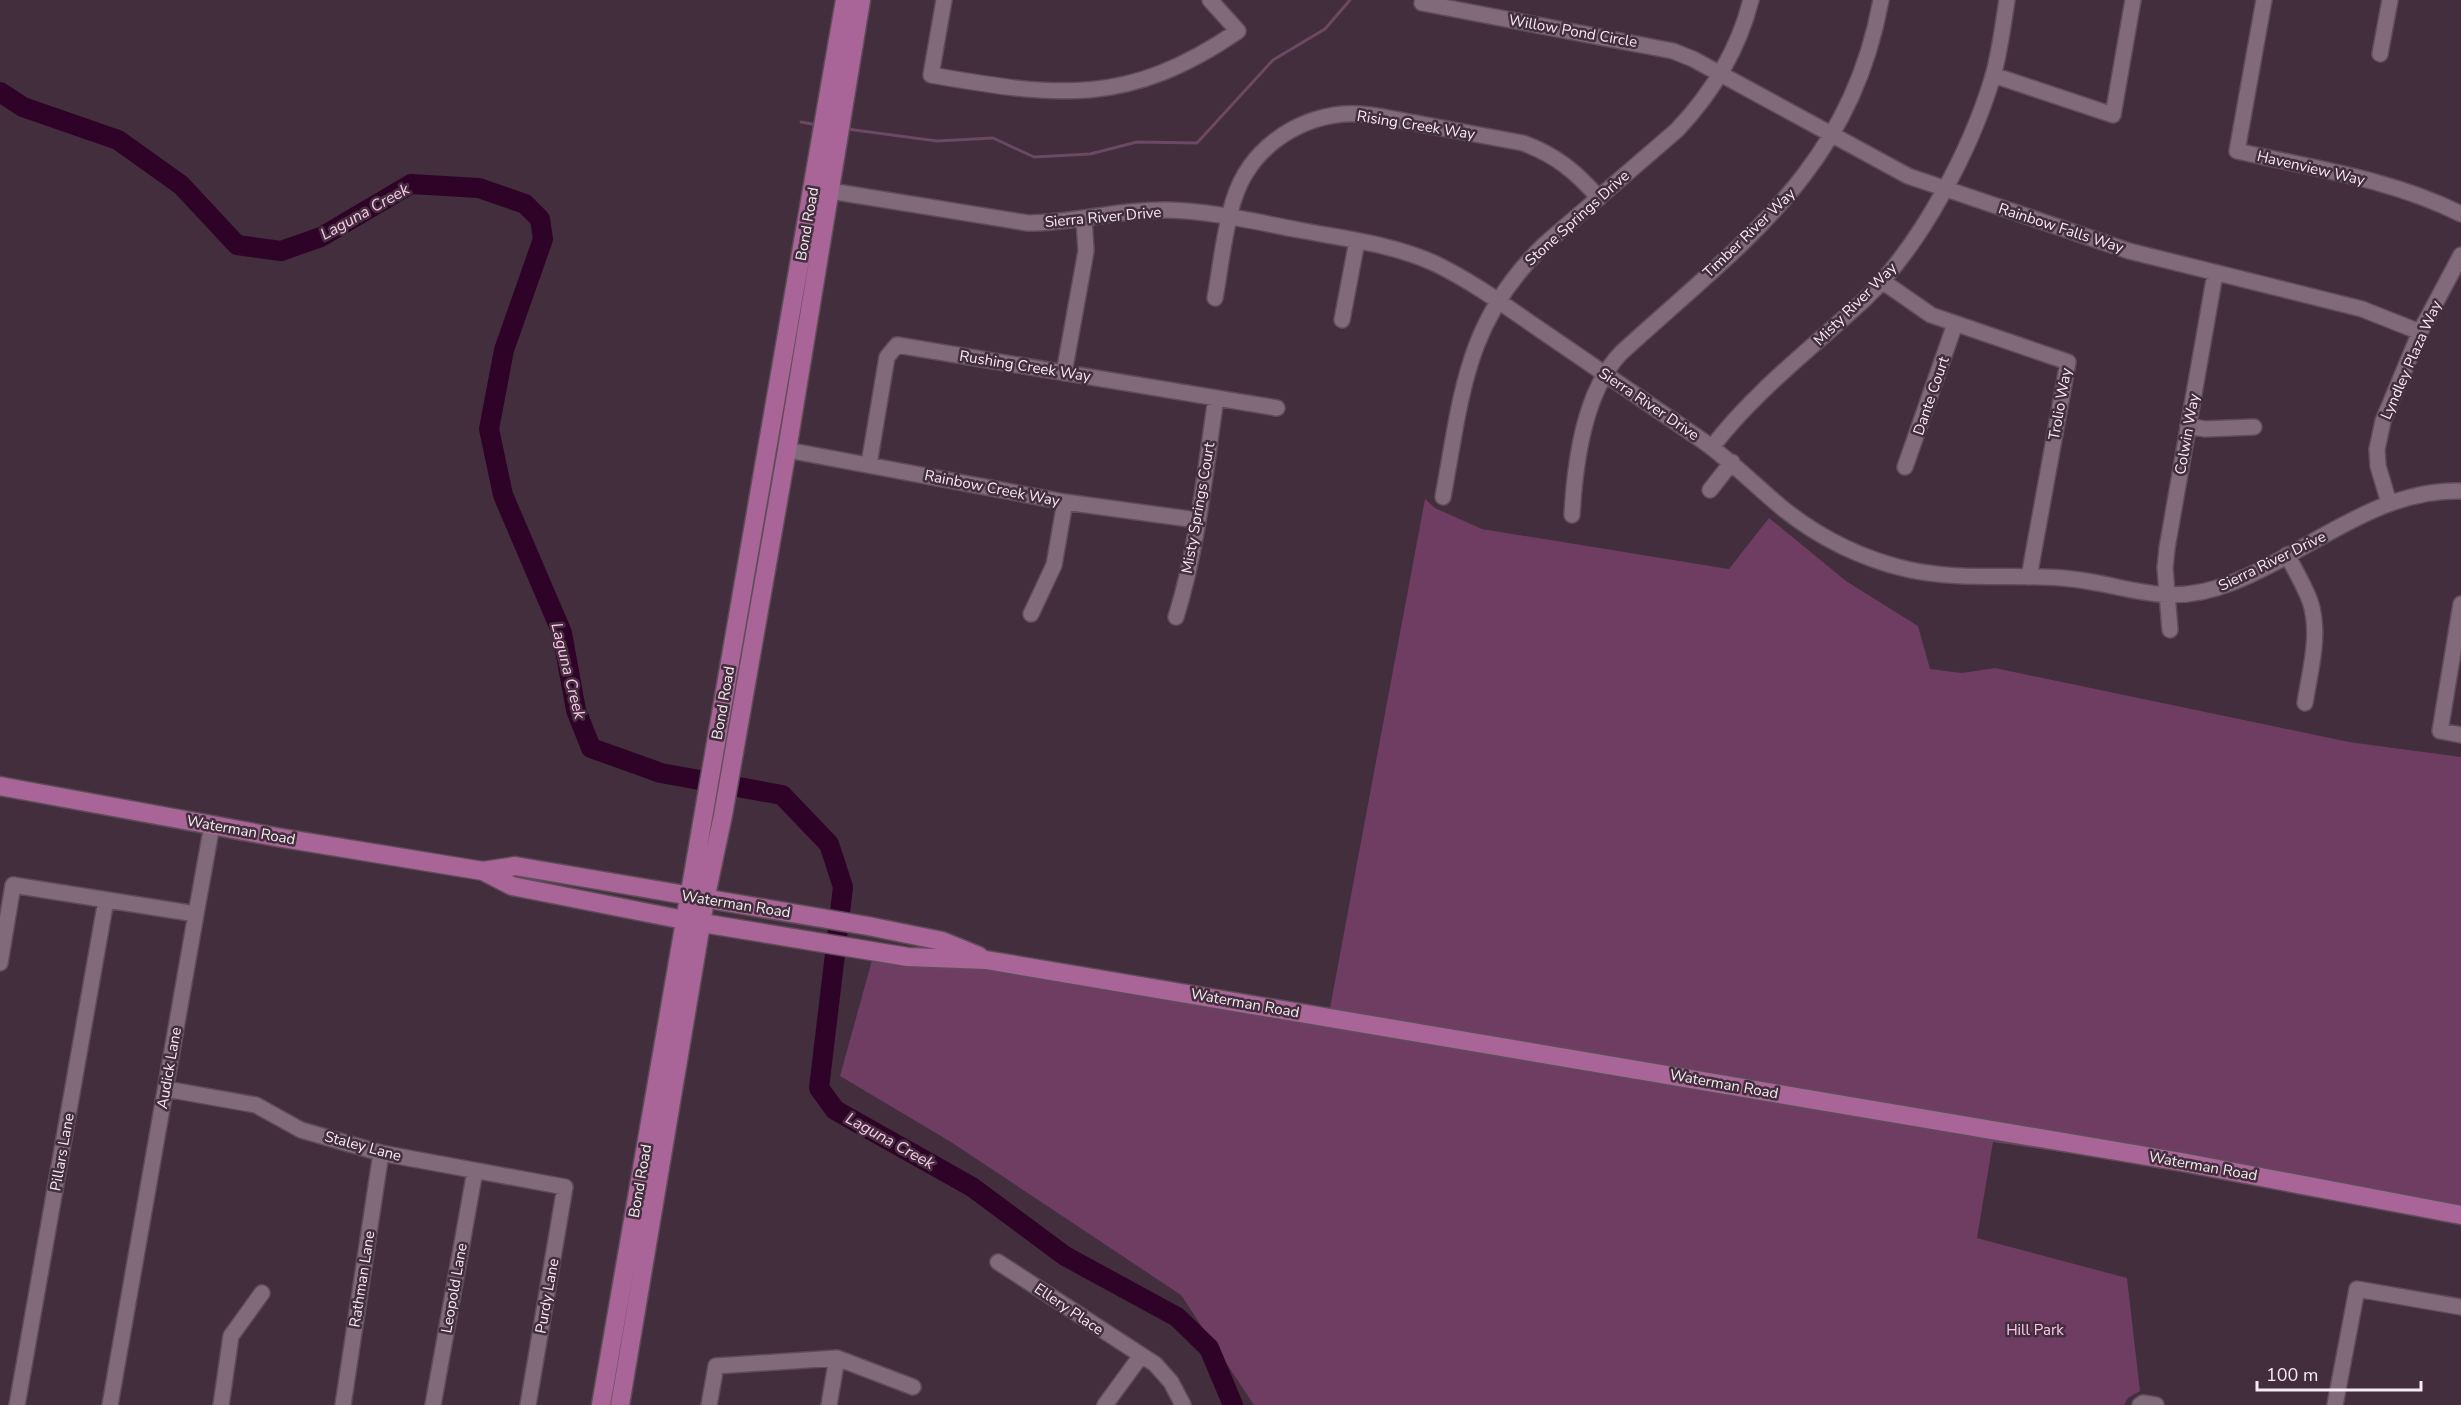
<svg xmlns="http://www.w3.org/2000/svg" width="2461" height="1405" font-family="'Nunito Sans',sans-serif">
<rect width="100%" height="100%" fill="#422e3c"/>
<path fill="#6e3d61" d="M1425 499 1435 508 1482 529 1729 569 1769 518 1846 581 1918 626 1930 669 1962 673 1995 668 2349 742 2461 757V1210L1993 1142 1977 1238 2127 1278 2140 1391 2128 1398 2124 1405H1254L1181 1295 951 1142 840 1076 874 953 1025 967 1330 1008Z"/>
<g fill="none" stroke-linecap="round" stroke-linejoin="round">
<path stroke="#6b4864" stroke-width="3" d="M801 122 817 125
M847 129 937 141 993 138 1034 157 1090 154 1137 142 1197 143 1273 60 1325 29 1350 0"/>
<path stroke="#2f0327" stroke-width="20" d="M0 92 23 107 118 140 181 185 237 245 281 251 321 237 411 184 479 188 525 204 540 219 543 239 504 350 489 429 503 495 562 633 576 710 591 748 661 773 782 795 829 844 843 887 819 1088 835 1110 972 1187 1065 1256 1177 1317 1209 1348 1233 1405"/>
<g stroke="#5e4d59" stroke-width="18">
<path id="minor" d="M944 0 931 75C1057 97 1127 107 1238 31L1210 0
M1423 0 1422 3 1673 51 1693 59 1908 176 2129 251 2362 309 2420 332
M2264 0 2237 151C2311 168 2392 179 2461 214
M2380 54 2390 0
M1993 75 2113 115 2133 0
M818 189 1028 223C1075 223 1120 209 1168 210 1212 211 1256 222 1299 230 1345 239 1393 244 1436 264 1473 282 1507 307 1542 331 1595 367 1649 404 1703 441 1731 461 1755 485 1781 507 1818 537 1860 558 1906 569 1958 581 2010 574 2062 578 2127 583 2163 610 2231 583 2307 554 2376 488 2461 491
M1882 281 1931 315 2068 362 2029 577
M1215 298C1221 265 1224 230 1234 199 1249 151 1293 119 1343 114 1367 112 1391 119 1415 123 1451 130 1487 136 1523 143 1556 155 1576 172 1599 198
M1342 320 1357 241
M1064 373 1086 251 1084 219
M2188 426 2205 429 2254 427
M1712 447C1755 391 1813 347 1865 299 1921 245 1971 150 1993 76 2000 51 2003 25 2007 0
M787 450 1065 502 1197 520
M869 464 887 357 897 345 1277 408
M1905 467 1955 324
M1710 490 1732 462
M1443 497C1462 394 1465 321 1545 244L1677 130C1713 92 1738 51 1751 0
M2389 503 2378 466 2377 449 2383 421 2420 332 2461 255
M1572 515C1575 462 1584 390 1622 352 1741 243 1850 170 1881 0
M2287 555C2295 570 2304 585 2310 601 2321 634 2310 670 2305 703
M2461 604 2440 731 2461 735
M1031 614 1054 565 1065 502
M1176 617C1198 546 1205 471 1216 398
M2170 630 2165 568 2167 548 2215 274
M196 914 212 825
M0 963 13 885 196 914 110 1405
M166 1089 256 1105 301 1130 381 1153 565 1187 528 1405
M998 1262 1155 1364 1171 1382 1183 1405
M17 1405 106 900
M221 1405 231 1336 262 1293
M343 1405 381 1153
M433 1405 475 1171
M709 1405 716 1366 837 1358 913 1387
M829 1405 837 1358
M1105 1405 1140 1357
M2140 1405 2143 1403 2156 1405
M2335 1405 2357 1289 2461 1307"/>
</g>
<g stroke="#5e4d59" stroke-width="21">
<path id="major" d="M0 786 282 838 483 871 515 866 868 926 942 941 979 956
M483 871 512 886 684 920 908 957 986 960 2182 1162 2461 1215
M601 1405 845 0
M620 1405 705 900 723 815 787 450 861 0"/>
</g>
<use href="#minor" stroke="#816b7a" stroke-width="15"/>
<use href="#major" stroke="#a96498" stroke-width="18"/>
</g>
<g text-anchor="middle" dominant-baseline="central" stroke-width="5" stroke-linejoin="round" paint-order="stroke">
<g font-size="15" fill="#f6eaf2" stroke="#422e3c">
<text transform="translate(1573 31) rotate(10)">Willow Pond Circle</text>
<text transform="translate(1416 125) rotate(9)">Rising Creek Way</text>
<text transform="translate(2311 168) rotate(13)">Havenview Way</text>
<text transform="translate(1103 217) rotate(-5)">Sierra River Drive</text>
<text transform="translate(1577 218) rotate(-42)">Stone Springs Drive</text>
<text transform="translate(807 224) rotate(-80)">Bond Road</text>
<text transform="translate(2061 228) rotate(18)">Rainbow Falls Way</text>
<text transform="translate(1749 233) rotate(-44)">Timber River Way</text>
<text transform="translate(1855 304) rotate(-45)">Misty River Way</text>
<text transform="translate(2411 360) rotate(-66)">Lyndley Plaza Way</text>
<text transform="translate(1025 366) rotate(9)">Rushing Creek Way</text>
<text transform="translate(1931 396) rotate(-71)">Dante Court</text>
<text transform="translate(1649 404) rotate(34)">Sierra River Drive</text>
<text transform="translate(2060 404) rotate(-80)">Trolio Way</text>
<text transform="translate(2187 434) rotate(-80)">Colwin Way</text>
<text transform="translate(992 488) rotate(11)">Rainbow Creek Way</text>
<text transform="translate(1198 508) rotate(-80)">Misty Springs Court</text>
<text transform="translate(2272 561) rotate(-26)">Sierra River Drive</text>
<text transform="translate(723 703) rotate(-80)">Bond Road</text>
<text transform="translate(241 830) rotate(10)">Waterman Road</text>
<text transform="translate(736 904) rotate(9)">Waterman Road</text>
<text transform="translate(1245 1003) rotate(10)">Waterman Road</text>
<text transform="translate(169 1068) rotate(-80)">Audick Lane</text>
<text transform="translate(1724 1084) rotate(10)">Waterman Road</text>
<text transform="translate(363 1146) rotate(15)">Staley Lane</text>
<text transform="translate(62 1152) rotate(-80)">Pillars Lane</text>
<text transform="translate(2203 1166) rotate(10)">Waterman Road</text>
<text transform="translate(640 1181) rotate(-80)">Bond Road</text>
<text transform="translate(362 1279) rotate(-81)">Rathman Lane</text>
<text transform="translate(454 1288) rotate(-80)">Leopold Lane</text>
<text transform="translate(547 1296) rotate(-80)">Purdy Lane</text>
<text transform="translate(1069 1309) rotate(34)">Ellery Place</text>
</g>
<g font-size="15" fill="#fec6ee" stroke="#422e3c">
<text x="2035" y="1330">Hill Park</text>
</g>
<g font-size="16" font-style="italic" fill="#fec5ed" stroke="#422e3c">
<text transform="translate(365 212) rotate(-29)">Laguna Creek</text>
<text transform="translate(568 671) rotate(76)">Laguna Creek</text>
<text transform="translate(890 1141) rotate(29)">Laguna Creek</text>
</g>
</g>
<path d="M2257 1381v9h164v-9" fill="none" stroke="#f6eaf2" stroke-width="3"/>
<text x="2266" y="1381" font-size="18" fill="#f6eaf2" stroke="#422e3c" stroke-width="4.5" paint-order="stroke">100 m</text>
</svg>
